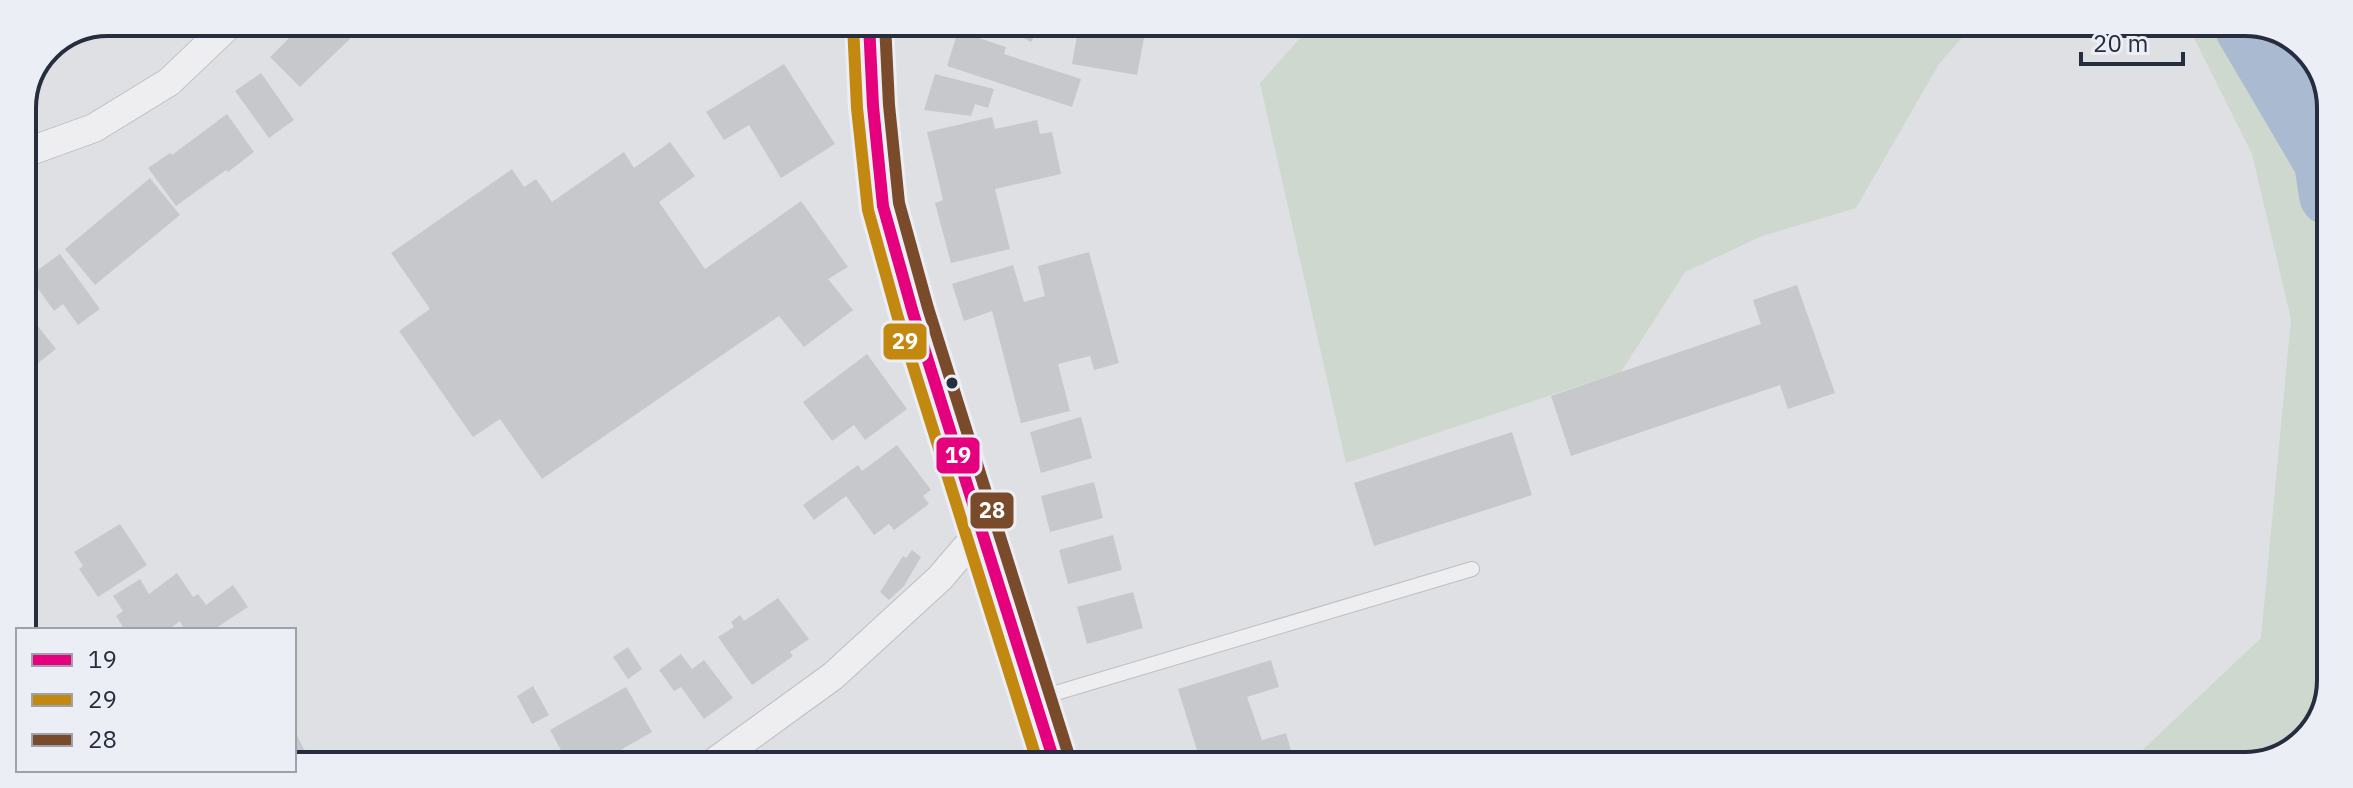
<svg xmlns="http://www.w3.org/2000/svg" width="2353" height="788" font-family="'IBM Plex Sans',sans-serif">
<rect width="100%" height="100%" fill="#dfe0e4"/>
<path fill="#ced8ce" d="M1313 24 1972 26 1939 64 1856 208 1762 236 1685 272 1621 372 1346 463 1260 83Z
M2188 26H2272L2313 55 2331 102 2327 707 2297 749 2246 766H2119L2134 758 2261 638 2291 319 2252 154Z"/>
<g fill="none" stroke-linecap="round" stroke-linejoin="round">
<path stroke="#aabbd1" stroke-width="62" d="M2245 26 2325 162 2330 195"/>
</g>
<path fill="#c7c8cc" d="M305 22H347L357 32 300 87 270 57Z
M737 23H807V31L737 33Z
M998 24H1041L1031 42Z
M1079 24H1094L1145 33 1137 75 1072 64Z
M958 31 1006 47 1004 54 1081 79 1072 107 947 66Z
M784 64 835 144 781 178 749 125 724 140 706 112Z
M261 73 294 120 269 138 235 91Z
M935 74 994 89 988 108 975 104 971 116 924 110Z
M227 114 254 152 228 172 226 170 176 206 148 168 170 153 172 155Z
M992 117 995 129 1037 120 1040 134 1052 132 1061 174 995 189 1010 249 951 263 935 203 943 200 927 132Z
M670 142 695 176 659 202 705 269 801 201 848 267 828 279 853 310 804 347 779 316 542 479 500 419 473 437 399 331 430 309 391 253 512 169 524 187 536 179 552 202 624 152 634 168Z
M150 178 180 215 95 285 65 249Z
M1089 252 1119 363 1094 370 1090 356 1058 364 1070 411 1021 423 992 311 964 321 952 284 1013 265 1024 302 1045 296 1038 266Z
M60 254 100 309 78 325 63 304 54 311 29 276Z
M1797 285 1835 393 1788 409 1780 385 1571 456 1551 396 1761 324 1753 300Z
M22 306 56 349 24 374 22 371Z
M867 354 907 409 865 440 854 425 832 441 803 402Z
M1081 417 1092 458 1041 473 1030 432Z
M1512 432 1532 495 1374 546 1354 483Z
M897 445 931 490 923 496 929 504 894 530 889 524 874 535 846 496 814 520 803 505 858 465 862 471Z
M1094 482 1103 518 1050 532 1041 496Z
M120 524 147 565 98 597 79 569 83 566 74 552Z
M1113 535 1122 570 1068 584 1059 550Z
M912 550 921 557 904 586 889 600 880 592 903 556 906 558Z
M177 573 193 597 198 594 206 605 233 585 248 607 216 628 218 630H185L180 621 168 630H125L116 616 123 611 113 596 140 579 149 594Z
M1133 592 1143 628 1087 644 1077 607Z
M778 598 809 639 790 652 793 656 752 685 718 637 734 627 731 622 740 615 744 621Z
M628 647 642 669 628 679 613 657Z
M681 654 692 669 704 660 733 698 704 719 681 687 674 691 659 670Z
M1271 660 1279 687 1247 697 1262 740 1286 733 1295 764H1189L1200 760 1178 689Z
M533 686 549 715 532 724 517 696Z
M626 687 652 732 598 763H568L550 730Z
M294 729 310 762H294Z
M473 753 478 762H452Z"/>
<g fill="none" stroke-linecap="round" stroke-linejoin="round">
<g stroke="#bdbec2" stroke-width="16">
<path id="lane" d="M1039 698 1472 569"/>
</g>
<g stroke="#bdbec2" stroke-width="30">
<path id="street" d="M22 154 94 128 169 82 232 22
M713 763 833 676 940 578 981 530"/>
</g>
<use href="#lane" stroke="#eeeef1" stroke-width="14"/>
<use href="#street" stroke="#eeeef1" stroke-width="28"/>
<path stroke="#f3f4f5" stroke-width="42" d="M869 24 873 106 883 206 913 313 1055 764"/>
<g stroke="#ebeef5" stroke-width="18">
<path id="bus-1" d="M869 24 873 106 883 206 913 313 1055 764"/>
</g>
<g stroke="#ebeef5" stroke-width="18">
<path id="bus-2" d="M853 25 857 108 868 210 898 318 1038 764"/>
</g>
<g stroke="#ebeef5" stroke-width="18">
<path id="bus-3" d="M885 24 889 105 899 203 928 308 1070 759"/>
</g>
<use href="#bus-1" stroke="#e5007d" stroke-width="12"/>
<use href="#bus-2" stroke="#c28810" stroke-width="12"/>
<use href="#bus-3" stroke="#7a4b2a" stroke-width="12"/>
</g>
<circle fill="#252d3e" stroke="#ebeef5" stroke-width="3" cx="952" cy="383" r="7"/>
<path d="M0 0H2353V788H0ZM108 36H2245A72 72 0 0 1 2317 108V680A72 72 0 0 1 2245 752H108A72 72 0 0 1 36 680V108A72 72 0 0 1 108 36Z" fill="#ebeef5" fill-rule="evenodd"/>
<path fill="none" stroke="#252d3e" stroke-width="4" d="M108 36H2245A72 72 0 0 1 2317 108V680A72 72 0 0 1 2245 752H108A72 72 0 0 1 36 680V108A72 72 0 0 1 108 36Z"/>
<g stroke="#ebeef5" stroke-width="3">
<rect x="882" y="322" width="46" height="39" rx="8" fill="#c28810"/>
<rect x="935" y="436" width="46" height="39" rx="8" fill="#e5007d"/>
<rect x="969" y="491" width="46" height="39" rx="8" fill="#7a4b2a"/>
</g>
<g font-size="22" text-anchor="middle" font-weight="bold" fill="#fff">
<text x="905" y="349">29</text>
<text x="958" y="463">19</text>
<text x="992" y="518">28</text>
</g>
<rect x="16" y="628" width="280" height="144" fill="#ebeef5" stroke="#9ca1ac" stroke-width="2"/>
<rect x="32" y="654" width="40" height="12" fill="#e5007d" stroke="#9ca1ac" stroke-width="2"/>
<text x="88" y="668" font-size="24" fill="#252d3e">19</text>
<rect x="32" y="694" width="40" height="12" fill="#c28810" stroke="#9ca1ac" stroke-width="2"/>
<text x="88" y="708" font-size="24" fill="#252d3e">29</text>
<rect x="32" y="734" width="40" height="12" fill="#7a4b2a" stroke="#9ca1ac" stroke-width="2"/>
<text x="88" y="748" font-size="24" fill="#252d3e">28</text>
<path d="M2081 52v12h102v-12" fill="none" stroke="#252d3e" stroke-width="4"/>
<text x="2093" y="52" font-size="24" fill="#252d3e" stroke="#ebeef5" stroke-width="6" paint-order="stroke">20 m</text>
</svg>
